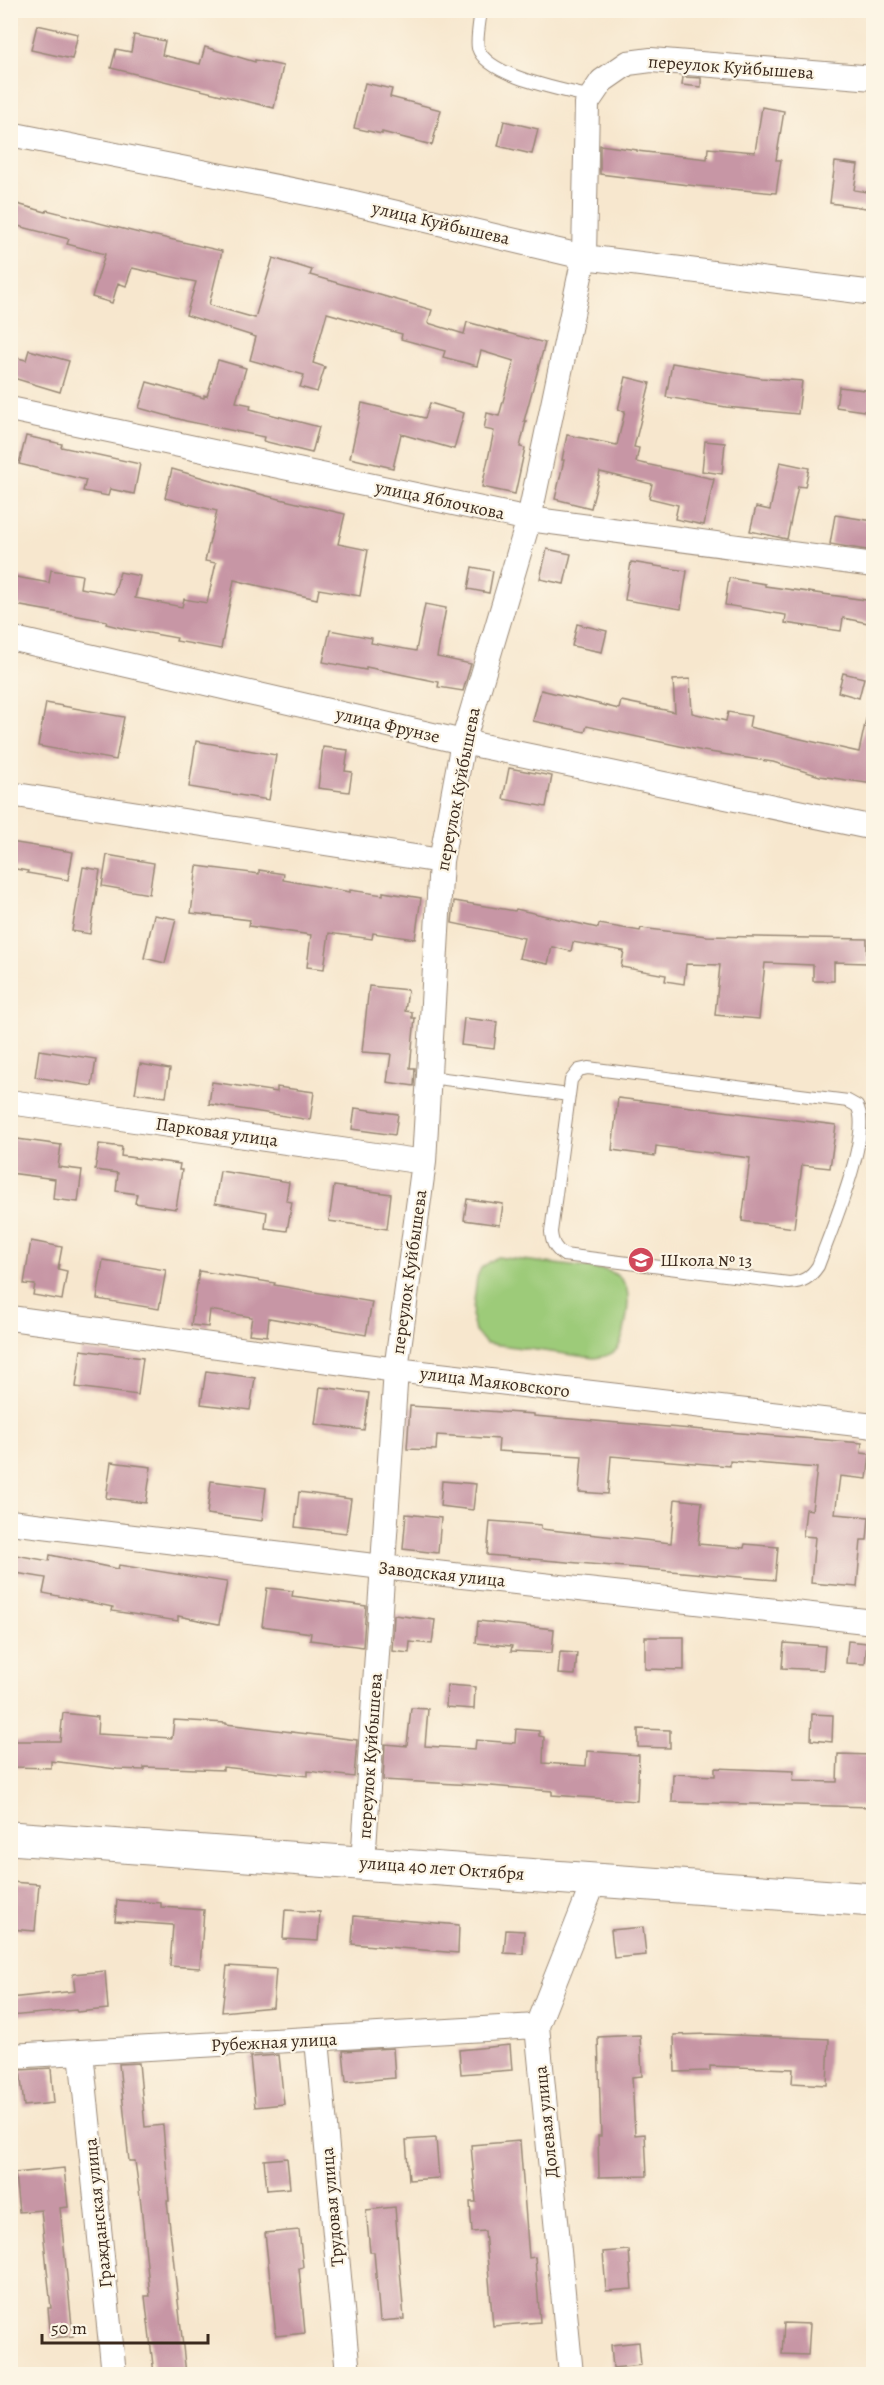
<svg xmlns="http://www.w3.org/2000/svg" width="884" height="2385" font-family="Alegreya,serif">
<rect width="100%" height="100%" fill="#fcf5e5"/>
<filter id="ink" filterUnits="userSpaceOnUse"><feTurbulence type="fractalNoise" baseFrequency=".0167" numOctaves="2"/><feDisplacementMap in="SourceGraphic" scale="12" xChannelSelector="R" yChannelSelector="G"/><feConvolveMatrix kernelMatrix="1 2 1 2 8 2 1 2 1" color-interpolation-filters="sRGB"/></filter>
<filter id="wash" filterUnits="userSpaceOnUse"><feTurbulence type="fractalNoise" baseFrequency=".008" numOctaves="4" result="noise"/><feDisplacementMap in="SourceGraphic" scale="24" xChannelSelector="R" yChannelSelector="G"/><feGaussianBlur stdDeviation="1.35" result="paint"/><feColorMatrix in="noise" values="0 0 0 0 0 0 0 0 0 0 0 0 0 0 0 0 0 1.4 0 .05"/><feComposite in="paint" operator="in"/></filter>
<g filter="url(#wash)">
<rect width="100%" height="100%" fill="#f7e7ce"/>
<path fill="#9dcb79" stroke="#6c7a4c" stroke-width="1.5" d="M497 1257 605 1270C614 1273 622 1277 626 1287 631 1299 625 1341 616 1350 610 1356 602 1357 594 1358L486 1343 475 1332 472 1317 477 1277 481 1268Z"/>
<g id="blocks">
<path fill="#c796a5" d="M37 25 78 34 72 59 31 50Z
M134 35 165 41 162 55 200 64 205 47 255 62V60L283 66 274 108 111 68 116 49 131 52Z
M683 77 701 78V87L682 85Z
M365 83 392 89 390 97 441 110 432 145 382 132V134L354 128Z
M762 107 784 111 776 160H781L776 193 697 186 600 174V145L637 150V151L707 159 708 148 755 152Z
M504 121 538 129 532 154 498 146Z
M835 162 858 165 854 190 873 193V209L830 203Z
M10 202 46 212 47 210 151 236 152 235 222 251 209 305 255 318 273 258 312 270 310 275 432 310 428 323 464 334 467 322 545 343 524 421H526L520 447 525 448 515 494 482 487 494 431 484 429 487 413 499 416 514 361 481 351 477 366 443 357 445 351 401 339 402 334 327 313 313 363 325 367 317 392 300 387 304 375 250 360 256 337 186 315 196 282 132 268 126 286 118 283 112 303 92 297 105 254 67 244 69 239 10 224Z
M29 350 69 361 60 392 10 377V356L26 360Z
M218 360 246 368 236 402 251 405 250 409 319 427 312 453 263 441 264 437 186 421 139 408 147 382 204 398V395L207 396Z
M672 363 761 378 802 381 798 414 726 407 666 397Z
M626 377 650 383 634 447 639 448 636 462 714 479 704 525 675 519 678 505 649 498 652 484 600 472 591 508 555 499 564 460H562L567 435 617 445 625 411 618 410Z
M839 387 873 391 871 412 836 407Z
M362 403 425 418 430 403 464 413 454 449 401 434 393 468 350 458Z
M26 436 62 444 61 447 140 464 134 494 110 489 108 496 83 491 86 480 19 464Z
M705 441 725 443 722 474 702 471Z
M780 462 809 468 805 487 798 486 787 539 750 531 756 507 770 510Z
M172 469 267 496 345 514 338 544 368 550 360 596 319 589 317 599 234 580 221 649 176 641 177 638 126 629 106 624 107 621 10 604V576L49 583 51 570 82 575 80 588 114 594 120 572 140 576 135 598 182 607 184 599 207 603 216 563 205 561 217 511 165 498Z
M835 515 873 521V551L830 544Z
M547 549 571 554 564 584 540 579Z
M631 562 687 571 681 609 625 600Z
M472 567 493 571 489 593 468 589Z
M729 578 765 584V586L873 601V624L843 618 841 631 785 623 786 615 725 605Z
M425 604 446 608 437 657 471 664 463 691 438 687 439 682 366 667V670L323 662 330 630 372 638 371 643 416 651Z
M577 624 607 631 602 652 572 646Z
M843 673 864 678 859 698 838 692Z
M690 679 692 713 726 721 728 712 751 716 749 727 805 740 859 752 866 719 873 720V784L820 776 773 762 703 751 587 726 585 732 533 721 541 690 619 709 621 701 675 712 673 680Z
M46 703 124 717 116 760 38 746Z
M196 741 276 755 269 800 189 787Z
M323 747 348 750 345 771 352 772 349 792 318 788Z
M509 768 552 776 546 807 503 799Z
M10 842 73 852 68 880 27 873 28 871 10 868Z
M107 855 154 863 149 894 102 886Z
M197 866 259 874V870L284 874 283 880 350 892V890L383 895V892L421 898 415 939 373 933 372 939 329 933 324 969 307 967 311 935 249 926 250 920 191 913Z
M83 867 100 870 90 934 72 931Z
M454 901 515 911 516 909 598 928 599 924 640 931 641 928 707 936 867 939V963L834 962V981H813V965L765 963 759 1019 715 1015 720 965 686 964 684 984 665 981 666 975 621 967 624 951 573 942 571 951 552 947 548 964 519 958 524 938 452 923Z
M154 915 176 919 165 963 144 958Z
M369 986 408 990 405 1011 412 1012V1018H415L410 1068H415L414 1086 387 1082 391 1054 362 1052Z
M464 1018 497 1022 494 1049 461 1045Z
M39 1050 96 1059 92 1086 35 1077Z
M140 1064 170 1069 166 1097 135 1093Z
M212 1082 277 1092V1087L314 1092 310 1120 209 1104Z
M618 1098 836 1125 830 1168 802 1165 794 1228 742 1221 750 1158 656 1146 655 1156 612 1150Z
M355 1108 398 1114 395 1135 352 1129Z
M10 1138 61 1145 58 1167 82 1170 78 1202 53 1199 55 1179 10 1173Z
M99 1144 122 1147 121 1156 180 1164 179 1170H182L176 1209 135 1203 137 1194 116 1191 118 1173 95 1170Z
M220 1171 289 1182 286 1201 292 1202 287 1231 265 1228 267 1212 215 1203Z
M334 1186 391 1194 387 1229 329 1221Z
M467 1199 503 1204 500 1225 464 1220Z
M31 1241 62 1247 58 1269 67 1271 62 1300 33 1295 35 1285 24 1284Z
M103 1260 166 1270 159 1309 97 1299Z
M199 1271 275 1283 274 1285 372 1302 366 1335 269 1318 267 1336 249 1334 252 1317 210 1310 208 1327 191 1325Z
M81 1350 143 1358 138 1395 76 1387Z
M206 1371 255 1378 250 1410 201 1404Z
M320 1387 369 1393 364 1430 315 1424Z
M410 1406 534 1414V1416L862 1443 861 1453 870 1454 867 1479 840 1476 835 1514 869 1517 867 1540H861L857 1587 811 1583 815 1537 803 1536 806 1509 812 1510 817 1468 730 1461V1466L611 1456 608 1494 579 1492 582 1456 498 1451 499 1439 437 1435 436 1450 407 1449Z
M111 1462 151 1467 146 1503 106 1498Z
M211 1481 266 1488 262 1521 207 1514Z
M442 1481 476 1484 473 1510 440 1506Z
M299 1492 351 1499 346 1533 295 1527Z
M675 1499 702 1502 698 1544 744 1548 745 1544 778 1547 775 1580 487 1555 490 1521 541 1525V1529L671 1543Z
M406 1514 441 1518 438 1553 403 1549Z
M10 1554 49 1561 50 1555 118 1569 119 1565 227 1582 219 1624 178 1616V1621L112 1611 113 1607 43 1593 46 1578 10 1572Z
M267 1588 293 1591 292 1596 366 1606 363 1647 310 1640 311 1633 262 1626Z
M394 1615 435 1620 432 1644 410 1642 409 1653 392 1651Z
M478 1621 554 1629 552 1653 511 1651 512 1646 476 1643Z
M645 1637H684V1670L645 1669Z
M848 1641 867 1643 865 1664 846 1663Z
M784 1643 825 1646 823 1670 782 1668Z
M560 1652 577 1653 575 1675 558 1674Z
M447 1685 475 1687 474 1709 446 1707Z
M411 1708 428 1709 425 1746 475 1749 476 1740 515 1743 516 1729 539 1731V1736L544 1737 543 1763 586 1766 587 1751 639 1755 637 1801 552 1795V1791L491 1786 383 1780 385 1744 407 1746Z
M63 1713 98 1717 97 1734 172 1738 174 1720 226 1723V1724L357 1740 354 1777 308 1771V1776L223 1767V1770L144 1767V1770L117 1769 51 1761V1768L13 1767V1741H60Z
M812 1714 833 1715 832 1742 811 1740Z
M638 1729 670 1730V1748L638 1747Z
M838 1754 873 1755V1807L672 1802 673 1774 715 1776V1768L794 1771 793 1781 837 1782Z
M10 1882 39 1884 35 1931 10 1929Z
M117 1900 161 1903V1907L204 1910 200 1968 170 1966 173 1925 115 1921Z
M285 1910 320 1912 318 1941 283 1939Z
M354 1916 459 1925 458 1953 352 1944Z
M643 1927 646 1955 614 1958 611 1930Z
M506 1930 524 1931 523 1954 504 1953Z
M227 1966 276 1969 273 2007 222 2012Z
M105 1971 108 2009 77 2012 76 2010 10 2016V1998L75 1991 73 1974Z
M710 2034 829 2039 827 2085 792 2083 793 2069 710 2066V2071L675 2072 674 2035Z
M640 2035 642 2076 632 2077 635 2135 645 2134 647 2176 599 2177 598 2136H601L598 2037Z
M510 2045 512 2070 461 2074 459 2050Z
M393 2048 395 2078 346 2082 343 2051Z
M279 2055 284 2104 255 2107 250 2057Z
M139 2063 145 2127 163 2125 169 2201H167L186 2374H154L145 2296H150L141 2204 135 2161H129L119 2064Z
M51 2068 54 2103 24 2106 20 2070Z
M436 2138 439 2178 409 2180 406 2140Z
M520 2141 529 2258 535 2257 540 2322 493 2326 485 2231 472 2232 470 2202H476L471 2145Z
M287 2158 290 2188 267 2190 264 2160Z
M64 2168 68 2207 60 2208 73 2336 51 2338 48 2308H51L41 2210 19 2212 15 2173Z
M395 2207 404 2319 380 2321 374 2252H370L366 2210Z
M299 2230 303 2267 299 2268 305 2333 276 2336 265 2233Z
M629 2250 632 2289 606 2291 603 2252Z
M784 2323 810 2324 808 2355 782 2354Z
M639 2342 641 2365 613 2368 611 2345Z"/>
</g>
</g>
<g filter="url(#ink)">
<use href="#blocks" fill-opacity="0" stroke="#998876" stroke-width="1.5"/>
<g fill="none" stroke-linecap="round" stroke-linejoin="round">
<g stroke="#998876" stroke-width="14">
<path id="lane" d="M481 10C480 19 476 40 478 48 487 77 565 90 591 97
M588 1068 848 1101 857 1106C873 1133 829 1236 818 1266 810 1278 803 1282 789 1283L564 1255C555 1249 552 1243 551 1232L571 1080 579 1070Z
M429 1077 569 1095"/>
</g>
<g stroke="#998876" stroke-width="26">
<path id="street" d="M10 134 337 199 584 257 874 293
M10 409 529 519 874 565
M10 638 463 742 874 828
M10 794 441 861
M10 1102 424 1162
M10 1318 396 1370 874 1426
M10 1522 382 1567 874 1622
M363 1863 396 1370 424 1162 441 861 463 742 529 519 584 257 587 103 602 81 628 63 651 60 874 78
M317 2040 348 2374
M81 2052 114 2374
M10 2056 537 2026
M571 2374 537 2026 595 1879"/>
</g>
<g stroke="#998876" stroke-width="35">
<path id="secondary" d="M10 1838 874 1900"/>
</g>
<use href="#lane" stroke="#fff" stroke-width="12"/>
<use href="#street" stroke="#fff" stroke-width="24"/>
<use href="#secondary" stroke="#fff" stroke-width="33"/>
</g>
</g>
<defs>
<g id="school-disc" transform="scale(1.35)"><circle r="9.5" fill="#d1495b" stroke="#fcf5e5"/><path d="M0-5L7-2L0 1L-7-2ZM-4 1L0 2.5L4 1V4Q0 6-4 4Z" fill="#fff"/></g>
</defs>
<g fill-rule="evenodd">
<use href="#school-disc" x="641" y="1260"/>
</g>
<g text-anchor="middle" dominant-baseline="central" stroke-width="4.5" stroke-linejoin="round" paint-order="stroke">
<g font-size="18" fill="#3b2a1e" stroke="#fcf5e5">
<text transform="translate(731 67) rotate(4)">переулок Куйбышева</text>
<text transform="translate(441 223) rotate(13)">улица Куйбышева</text>
<text transform="translate(440 500) rotate(12)">улица Яблочкова</text>
<text transform="translate(388 725) rotate(13)">улица Фрунзе</text>
<text transform="translate(458 789) rotate(-79)">переулок Куйбышева</text>
<text transform="translate(217 1132) rotate(8)">Парковая улица</text>
<text transform="translate(409 1272) rotate(-82)">переулок Куйбышева</text>
<text transform="translate(495 1382) rotate(7)">улица Маяковского</text>
<text transform="translate(442 1574) rotate(6)">Заводская улица</text>
<text transform="translate(370 1756) rotate(-86)">переулок Куйбышева</text>
<text transform="translate(442 1868) rotate(4)">улица 40 лет Октября</text>
<text transform="translate(274 2042) rotate(-3)">Рубежная улица</text>
<text transform="translate(546 2122) rotate(-96)">Долевая улица</text>
<text transform="translate(332 2207) rotate(-95)">Трудовая улица</text>
<text transform="translate(98 2213) rotate(-96)">Гражданская улица</text>
</g>
<g font-size="18" fill="#3b2a1e" stroke="#fcf5e5" text-anchor="start">
<text x="660" y="1260">Школа № 13</text>
</g>
</g>
<rect width="884" height="2385" fill="none" stroke="#fcf5e5" stroke-width="36"/>
<path d="M42 2334v9h166v-9" fill="none" stroke="#3b2a1e" stroke-width="3"/>
<text x="51" y="2334" font-size="18" fill="#3b2a1e" stroke="#fcf5e5" stroke-width="4.5" paint-order="stroke">50 m</text>
</svg>
